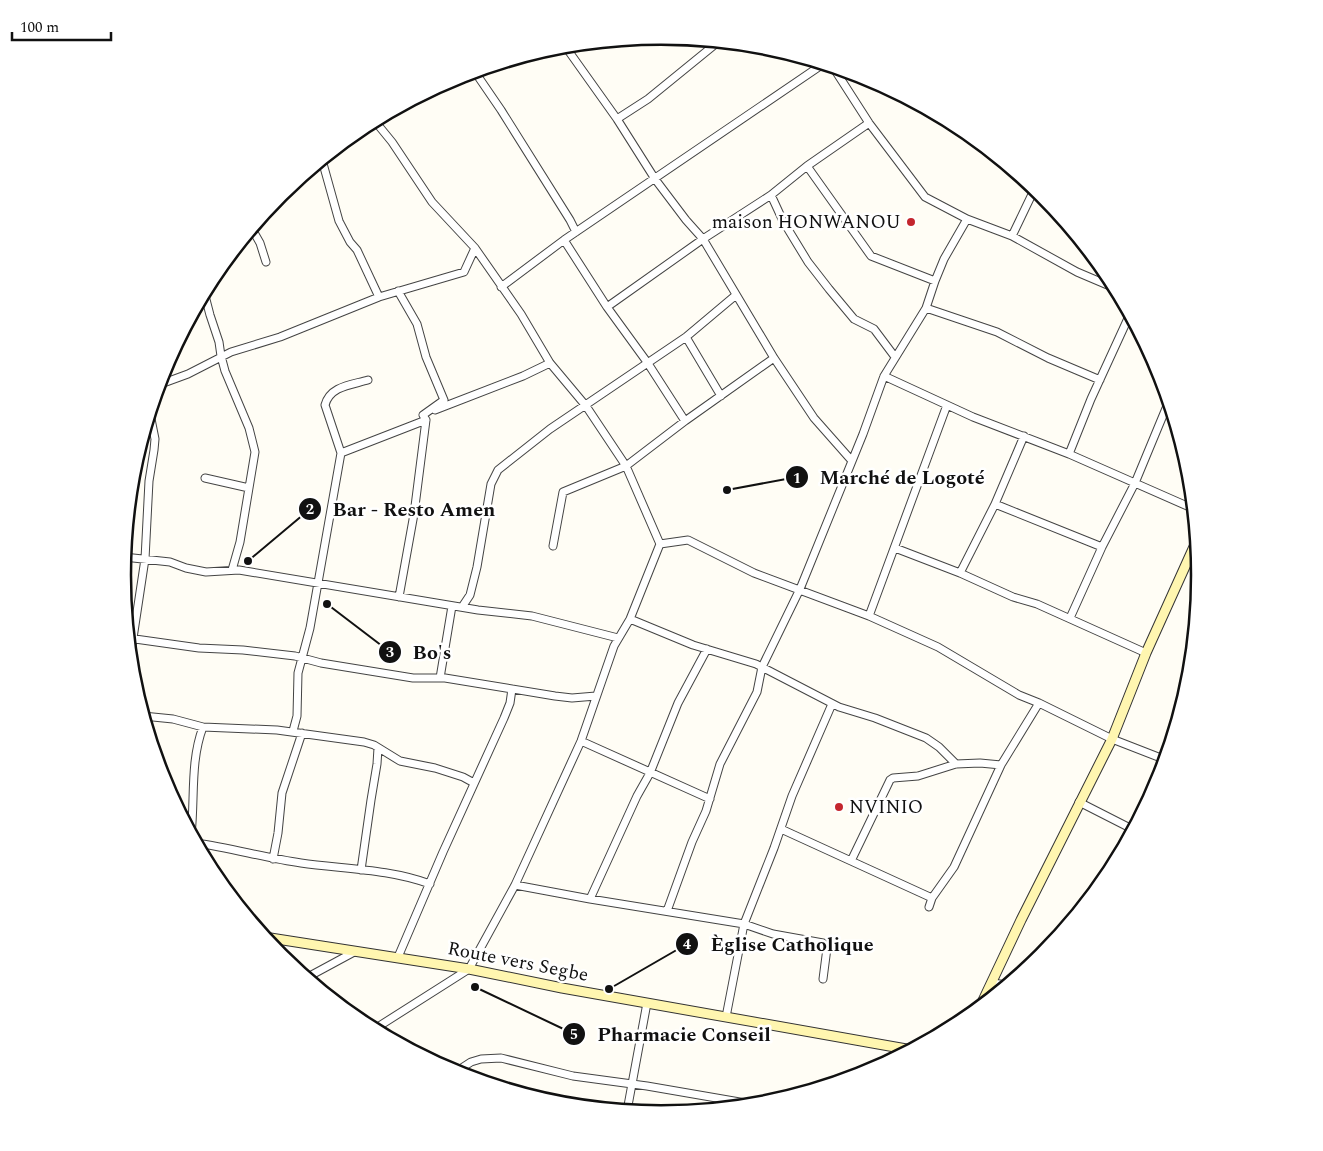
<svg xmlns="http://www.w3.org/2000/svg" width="1323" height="1151" font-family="Spectral,serif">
<rect width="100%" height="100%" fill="#fffdf5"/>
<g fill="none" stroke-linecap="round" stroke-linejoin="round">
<g stroke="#444" stroke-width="9">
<path id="street" d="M565 46 617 119 655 179 686 220 703 239 774 358 814 418 852 461
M833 67 869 123 925 197 967 219
M473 72H475L501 110 570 220 576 232
M617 119 648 99 718 42
M322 160 339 221 350 242 357 250 379 297
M807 166 871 256 935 281
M771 195 783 221 808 262 829 289 854 319 874 329 895 357
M252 229 260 243 266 262
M1012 236 1035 188
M564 240 607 307 647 362 685 421
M501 287 564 240 823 64
M398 291 417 324 426 357 444 400 423 415
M204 292 210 315 219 342 221 356 225 371 249 428 255 452 240 542 232 570
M607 307 703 239 771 195 807 166 869 123
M926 308 997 332 1048 358 1100 380
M686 337 721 396
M884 376 973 417 1069 454 1194 509
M158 385 188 374 231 352 280 337 379 297 464 272 475 248
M435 410 523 376 550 363
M341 453 325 405C330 386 351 385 368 380
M1069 454 1091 399 1130 314
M205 478 249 488
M995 504 1102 547
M660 544 688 540 754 573 869 616 938 647 1019 695 1039 703 1112 739 1166 760
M553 546 563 492 626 466 685 421 774 358
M895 548 960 573 1013 597 1037 604 1146 653
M124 557 170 562 186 568 206 572 239 570 478 610 532 616 618 638
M960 573 995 504 1024 436
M399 597 414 514 426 420
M462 607 470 595 477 567 491 484 498 470 550 429 686 337 736 295
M869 616 947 405
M1070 618 1102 547 1135 483 1169 401
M630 619 693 645 756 664 839 707 875 718 926 738 939 747 956 764
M128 638 199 648 243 650 295 656 321 663 413 678H445L555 696 572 698 596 696
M130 658 145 559 149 481 154 450 155 439 150 414
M440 678 452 606
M143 716 173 719 203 727 277 730 364 742 374 745 400 761 435 768 463 777 474 783
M293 731 297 716 298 673 310 628 341 453 426 420 423 415
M581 741 710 799
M1079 802 1134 830
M781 829 932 898
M191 835C195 799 190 761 203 727
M196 843C231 848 266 858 301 863 344 869 390 869 430 884
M273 859 278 833 282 793 302 733
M851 861 890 780 893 778 918 776 956 764 980 763 1001 765
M361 870 371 800 377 764 378 748
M515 885 590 899 744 924 773 934 823 943 827 948 823 979
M590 899 637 796 650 773 678 703 707 649
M929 907 932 898 954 867 1001 765 1039 703
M667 911 692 842 706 811 720 764 757 692 762 667 800 589 863 434 884 376 926 308 935 281 944 259 967 219 1012 236 1077 272 1117 289
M398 957 443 852 504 718 510 703 512 689
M306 978 356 951
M992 983 1008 985
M726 1017 744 924 774 848 792 796 832 704
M373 1030 469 969 515 885 581 741 614 646 630 619 660 544 626 466 586 406 550 363 521 314 475 248 432 202 392 142 374 120
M454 1073 471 1062 481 1059 501 1058 573 1076 647 1086 757 1105
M627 1111 647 1003"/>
</g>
<g stroke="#333" stroke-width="11">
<path id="secondary" d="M264 937 469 969 562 988 912 1050
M979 1009 1021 920 1112 739 1146 653 1197 540"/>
</g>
<use href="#street" stroke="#fff" stroke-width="7"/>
<use href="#secondary" stroke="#fff6b0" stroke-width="9"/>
</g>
<g fill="#c4262e" stroke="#fff" stroke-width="2">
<circle cx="911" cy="222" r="5"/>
<circle cx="839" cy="807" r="5"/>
</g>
<g text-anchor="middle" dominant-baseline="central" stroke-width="5" stroke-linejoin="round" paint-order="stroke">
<g font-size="19" fill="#111" stroke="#fff" text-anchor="end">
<text x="901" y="222">maison HONWANOU</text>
<text x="849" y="807" text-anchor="start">NVINIO</text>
</g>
<g font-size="19" fill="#111" stroke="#fff">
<text transform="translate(518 962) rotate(11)">Route vers Segbe</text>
</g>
</g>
<path d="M0 0H1323V1151H0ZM131 575a530 530 0 1 1 1060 0a530 530 0 1 1-1060 0Z" fill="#fff" fill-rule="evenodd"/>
<path fill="none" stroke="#111" stroke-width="2.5" d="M131 575a530 530 0 1 1 1060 0a530 530 0 1 1-1060 0Z"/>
<path fill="none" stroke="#111" stroke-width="2" d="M727 490L797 477M248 561L310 509M327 604L390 652M609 989L687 944M475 987L574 1034"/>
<g fill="#111" stroke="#fff" stroke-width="2">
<circle cx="727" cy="490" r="5"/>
<circle cx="248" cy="561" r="5"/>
<circle cx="327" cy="604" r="5"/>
<circle cx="609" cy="989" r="5"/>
<circle cx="475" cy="987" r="5"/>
<circle cx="797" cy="477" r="12"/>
<circle cx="310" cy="509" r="12"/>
<circle cx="390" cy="652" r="12"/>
<circle cx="687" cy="944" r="12"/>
<circle cx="574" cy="1034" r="12"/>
</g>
<g font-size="15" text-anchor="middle" font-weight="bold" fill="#fff">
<text x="797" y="483">1</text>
<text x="310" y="514">2</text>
<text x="390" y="657">3</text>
<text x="687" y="949">4</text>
<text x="574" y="1039">5</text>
</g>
<g font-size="20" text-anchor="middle" font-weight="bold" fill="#111" stroke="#fff" stroke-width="5" stroke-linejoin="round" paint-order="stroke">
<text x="902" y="484">Marché de Logoté</text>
<text x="414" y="516">Bar - Resto Amen</text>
<text x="432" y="659">Bo's</text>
<text x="792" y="951">Èglise Catholique</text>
<text x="684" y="1041">Pharmacie Conseil</text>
</g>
<path d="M12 32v8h99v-8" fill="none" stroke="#111111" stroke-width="2.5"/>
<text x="20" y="32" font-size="15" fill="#111111" stroke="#ffffff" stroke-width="4" paint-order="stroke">100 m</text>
</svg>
